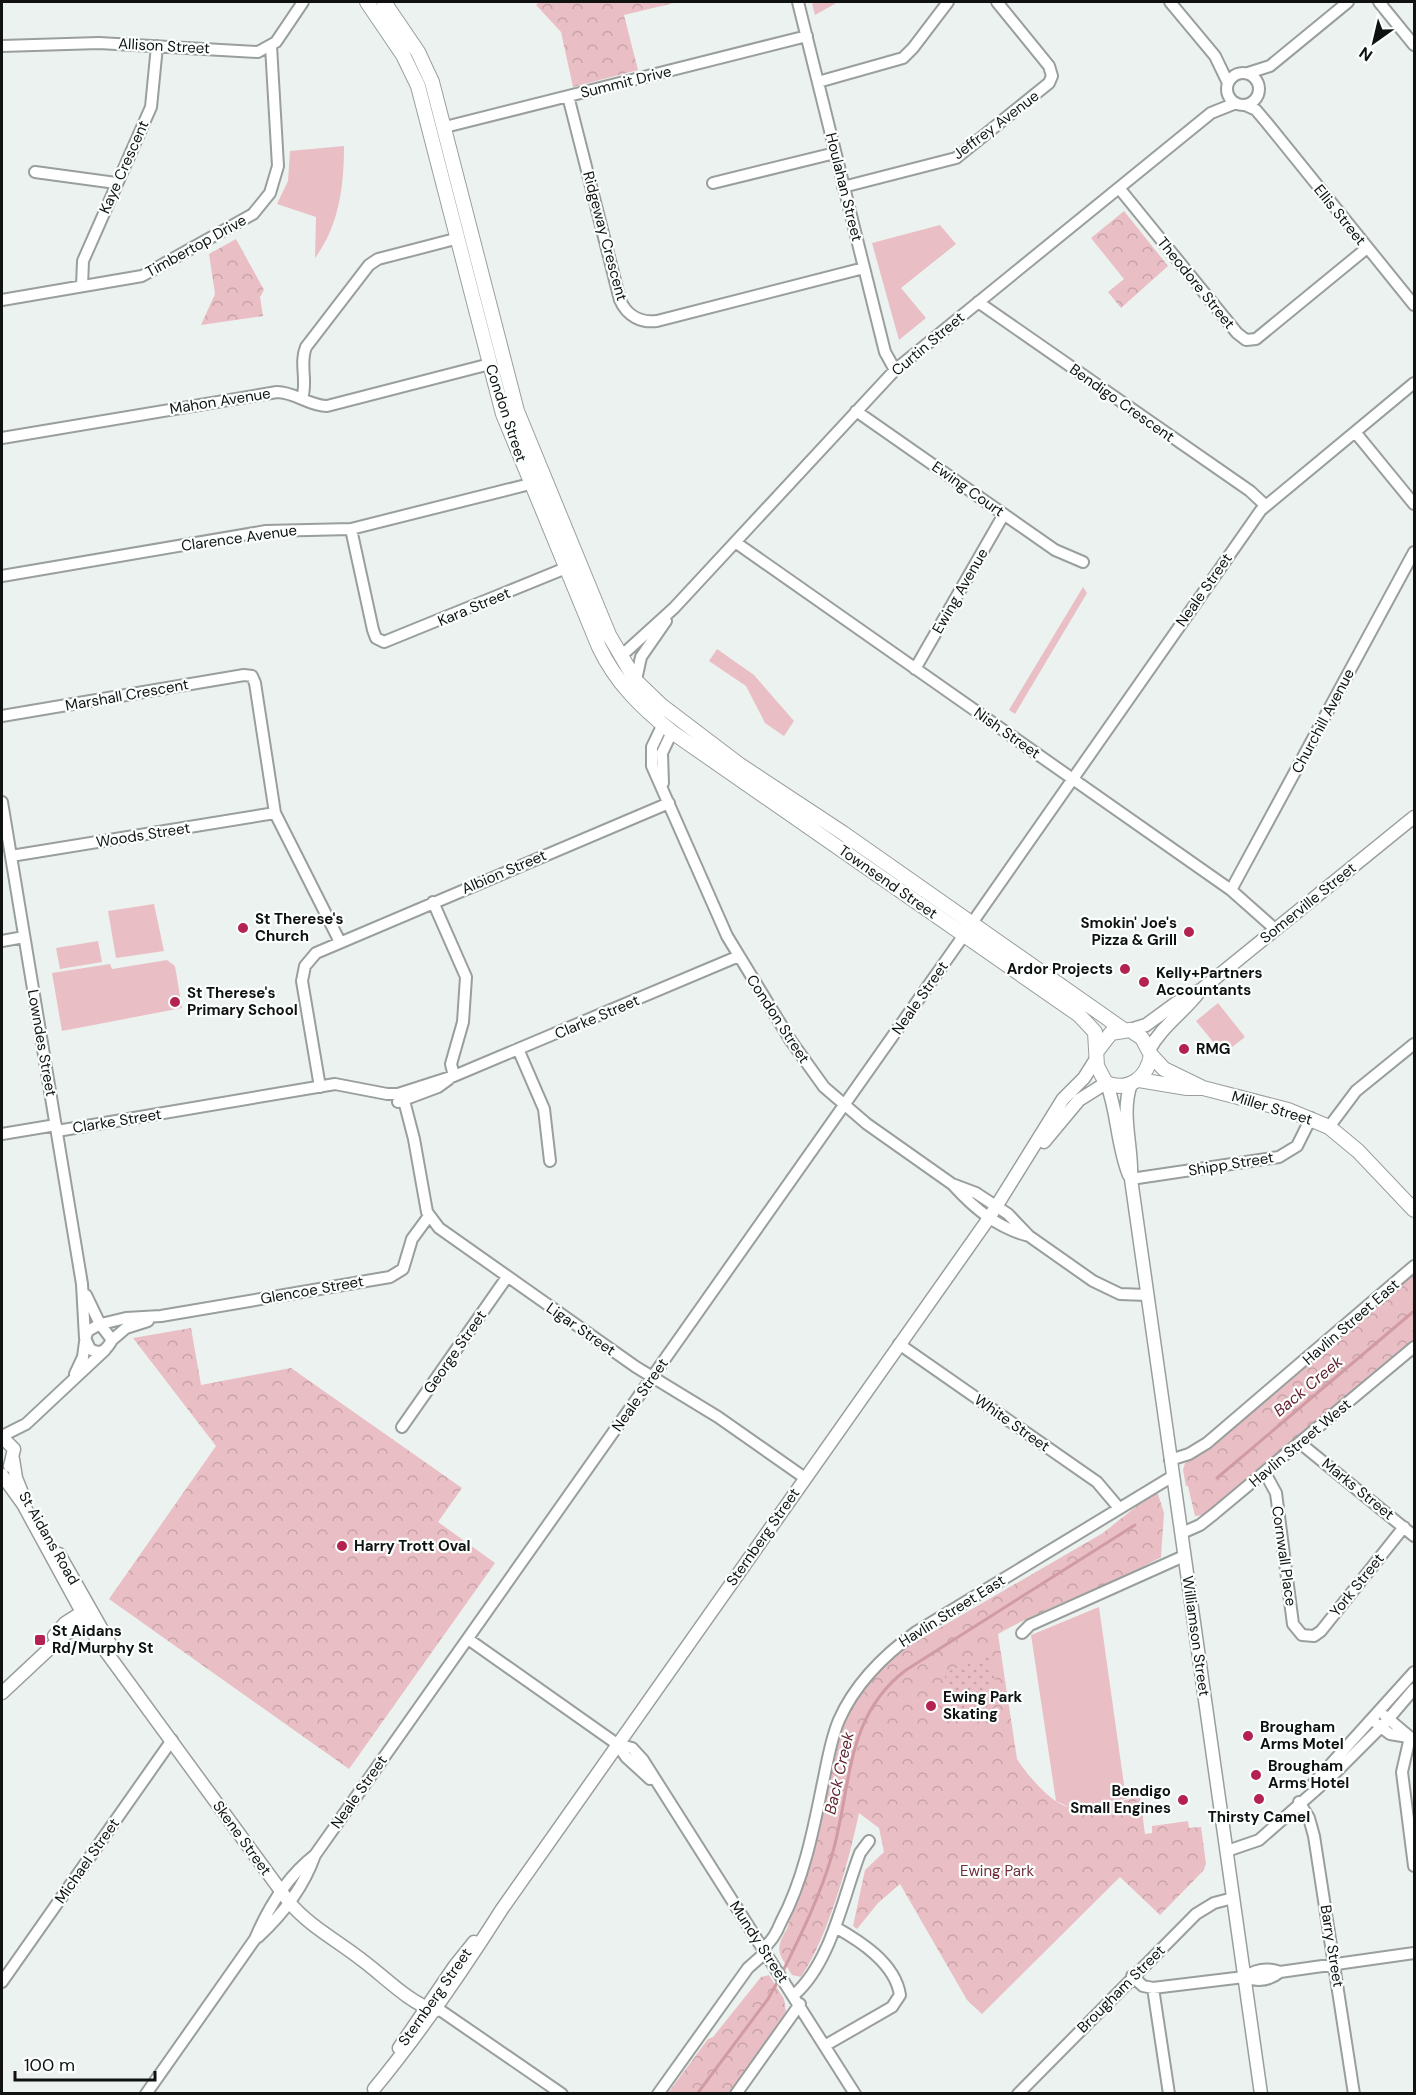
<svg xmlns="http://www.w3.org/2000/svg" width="1416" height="2095" font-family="'DM Sans',sans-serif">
<defs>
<pattern id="forest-crowns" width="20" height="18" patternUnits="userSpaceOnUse" patternTransform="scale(1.5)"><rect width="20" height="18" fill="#e9bfc5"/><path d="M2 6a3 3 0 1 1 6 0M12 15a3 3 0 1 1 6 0" fill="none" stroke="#c7a3a8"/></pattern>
<pattern id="garden-dots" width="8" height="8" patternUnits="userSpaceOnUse" patternTransform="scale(1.5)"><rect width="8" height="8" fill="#e9bfc5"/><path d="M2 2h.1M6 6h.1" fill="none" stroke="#c7a3a8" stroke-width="1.8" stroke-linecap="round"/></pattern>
</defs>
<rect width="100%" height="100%" fill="#ecf2ef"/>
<path fill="#e9bfc5" d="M816 2H838L815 15 812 4Z
M344 146C344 186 339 226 315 258L316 217 277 204 288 181 290 151Z
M940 225 956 244 901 288 926 318 899 340 872 243Z
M1083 587 1087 593 1015 714 1009 710Z
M717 649 754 675 794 721 784 736 765 723 746 686 709 661Z
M154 904 164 951 116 958 108 911Z
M98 941 102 962 60 969 56 948Z
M167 960 175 966 182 1008 62 1031 52 973 110 964 112 969Z
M1218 1003 1245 1037 1223 1054 1196 1021Z
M1099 1607 1126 1799 1069 1807 1056 1801 1031 1635Z"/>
<path fill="url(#forest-crowns)" d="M539 2H678L624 15 638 70 573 87 561 32 536 5Z
M1124 211 1168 266 1121 308 1108 292 1124 279 1091 238Z
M236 239 264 290 260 297 263 316 201 325 215 294 209 254Z
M1414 1272V1343L1206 1515 1195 1516 1188 1486H1186L1183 1470 1185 1463 1201 1454Z
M191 1328 201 1385 291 1368 462 1488 438 1522 495 1563 349 1769 109 1599 216 1446 133 1338Z
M1153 1493 1158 1494 1164 1513 1161 1557C1109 1587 1050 1604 998 1634L1017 1759C1026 1773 1051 1804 1069 1807 1084 1809 1123 1800 1140 1797L1145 1834 1152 1833V1826L1188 1821 1189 1828 1201 1827 1206 1864 1203 1871 1160 1915 1120 1877 982 2014 967 2000 900 1884 878 1903 857 1929 853 1926 865 1870 884 1852 879 1828 859 1813C849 1861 828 1937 801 1977L792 1975C780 1955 773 1951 787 1929L815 1835 837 1730 864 1682 898 1652 1103 1533Z
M769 1975 784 1999 786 2012 729 2093H668L708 2039 713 2037 761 1977Z"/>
<path fill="url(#garden-dots)" d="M990 1655 999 1701 978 1711 952 1710 944 1673Z"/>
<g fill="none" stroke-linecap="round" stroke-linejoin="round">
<path stroke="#d19ba3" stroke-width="3" d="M1217 1478 1414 1311
M782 1973C801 1935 820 1896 832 1855 852 1787 844 1717 906 1670L1135 1525
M697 2094 768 1999 779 1979"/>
<g stroke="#999f9c" stroke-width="14">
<path id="minor" d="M798 2 885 352 895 370
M1170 2 1215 56 1228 83
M1379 2 1414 45
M2 46 99 43 258 52 276 42 303 2
M1248 73 1270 66 1348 2
M1227 89a16 16 0 1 1 32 0a16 16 0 1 1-32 0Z
M818 82 903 58 913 48 948 2
M568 96 620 300C627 316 641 323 657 321L864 268
M1245 105 1256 110 1267 123 1414 305
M445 127 807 36
M35 172 116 183
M713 183 835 153
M843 187 956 158 1049 83 1052 76 1049 66 997 2
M1119 188 1237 333 1246 340 1256 339 1367 248
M82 286 83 261 151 107 157 46
M2 300 142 276 253 214 270 193 278 166 271 46
M978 302 1250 491 1265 505
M302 398C308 381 299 364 306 347L369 265 378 259 459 238
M856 411 1055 550 1083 562
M1355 432 1414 504
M2 438 277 392C295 392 309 406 327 406L490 364
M351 529 373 630 376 638 384 642 566 568
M735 542 1231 890 1275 929
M2 576 266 531 351 529 530 484
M620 657 674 608 895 370 1211 113 1236 103
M915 669 1004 514
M636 680 641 657 666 621
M2 716 244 675 252 676 255 683 275 813 340 942
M663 724 652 747V766L727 936 791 1041 824 1087 867 1124 952 1184 976 1193 1008 1214 1029 1236 1093 1281 1120 1294 1147 1295
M663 783 662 753 672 732
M2 802 82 1284 85 1338
M11 856 275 813
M1231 890 1414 552
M433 902 466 977 463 1022 451 1064 454 1076
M972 923 1261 510 1414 383
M2 941 24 937
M518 1049 544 1109 550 1161
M320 1087 302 981 305 966 316 953 669 803
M402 1093 414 1139 427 1212 439 1228 636 1367 718 1417 805 1478
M398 1102 438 1087 449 1079
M1329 1127 1356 1091 1414 1044
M57 1131 335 1084 387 1094H398L454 1076 739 956
M2 1134 56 1125
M1131 1179 1279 1157 1297 1146 1311 1118
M954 1186C975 1209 998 1228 1029 1236
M86 1295 100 1324
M100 1324 112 1340C107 1349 101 1356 90 1349L85 1338 88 1331Z
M101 1324 126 1318 161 1316 390 1277 403 1269 412 1239 429 1216
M112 1340 126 1328 148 1321
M899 1344 1097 1482 1119 1508
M75 1374 83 1357 85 1342
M402 1427 507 1277
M2 1436 26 1424 105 1350
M1300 1443 1414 1536
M1170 1460 1189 1454 1207 1443 1414 1266
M1265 1473 1276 1493 1293 1624 1302 1635 1314 1636 1321 1631 1404 1527
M1182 1533 1200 1525 1214 1514 1414 1347
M1022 1633 1030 1625 1184 1556
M468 1639 617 1744 626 1757 650 1779
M1385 1716 1410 1737
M1377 1724 1390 1734 1414 1738
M1410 1737 1402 1772 1414 1866
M617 1744 632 1748 643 1760 855 2094
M1312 1785 1414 1672
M1299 1802 1309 1818 1314 1836 1354 2094
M1227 1851 1259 1840 1335 1773 1385 1723 1414 1689
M258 1937C282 1915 304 1886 315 1855
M763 1948C772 1942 777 1932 781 1922 803 1881 813 1832 822 1787 827 1765 830 1741 839 1720 855 1684 884 1655 916 1632L1173 1476
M1132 1976 1143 1986 1153 1988 1244 1977C1256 1969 1267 1967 1280 1972
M1244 1977C1257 1982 1269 1981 1280 1972L1414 1953
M2 1982 172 1740
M1153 1988 1169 2094
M794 1995C831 1963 843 1897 860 1853L869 1841
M437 2008 562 2094
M826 2045 892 2007 900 1995C895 1963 860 1941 835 1927
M146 2094 255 1939C268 1908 288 1876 315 1855L964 935
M658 2094 748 1968 766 1952
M736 2094 800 2004
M1018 2094 1196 1914 1214 1903 1233 1898"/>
</g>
<g stroke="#999f9c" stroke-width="15">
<path id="tertiary" d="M1130 1030 1146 1025 1176 1003 1202 989 1414 817
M1149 1050C1161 1027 1183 1013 1199 992
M1107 1084C1118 1114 1117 1145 1129 1175
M1131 1084C1120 1114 1133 1148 1131 1179L1261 2094
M1044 1142 1079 1100 1106 1083
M2 1437 14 1449 10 1466
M13 1459 16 1478 22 1493
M2 1475 23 1504 96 1638 289 1902C309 1926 338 1941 362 1960 385 1977 408 2002 435 2011
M59 1554 113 1649
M54 1636 65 1623 87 1609
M2 1693 63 1636 90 1617
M399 2048 454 1967 474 1942
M374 2089C421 2032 462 1972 502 1909L989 1218 1063 1099 1084 1078 1096 1059"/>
</g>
<g stroke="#999f9c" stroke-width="16">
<path id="secondary" d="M367 2 403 55 418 86 503 414 599 647C616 683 642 708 672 732L1079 1015 1095 1032 1097 1066 1106 1083C1129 1092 1147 1078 1151 1055L1142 1038 1130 1030 1111 1033 1097 1051
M384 2 418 52 432 82 517 411 609 635 636 681 661 705 740 765 843 833 1124 1030
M1151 1055 1164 1069 1201 1087
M1139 1080 1187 1088H1203L1288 1110 1329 1127 1358 1151 1414 1210"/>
</g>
<use href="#minor" stroke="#fff" stroke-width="10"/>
<use href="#tertiary" stroke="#fff" stroke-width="12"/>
<use href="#secondary" stroke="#fff" stroke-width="14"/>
</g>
<g fill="#b32250" stroke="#fbfffd" stroke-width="2">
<circle cx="243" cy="928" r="6"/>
<circle cx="1189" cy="932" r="6"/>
<circle cx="1125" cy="969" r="6"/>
<circle cx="1144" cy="982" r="6"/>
<circle cx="175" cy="1002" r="6"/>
<circle cx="1184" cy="1049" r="6"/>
<circle cx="342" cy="1546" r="6"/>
<rect x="34" y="1634" width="12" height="12" rx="3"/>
<circle cx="931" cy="1706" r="6"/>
<circle cx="1248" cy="1736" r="6"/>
<circle cx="1256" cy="1775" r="6"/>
<circle cx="1259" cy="1799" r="6"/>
<circle cx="1183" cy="1800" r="6"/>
</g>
<g text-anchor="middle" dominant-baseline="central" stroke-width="4.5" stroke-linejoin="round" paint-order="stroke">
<g font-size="15" fill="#101211" stroke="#fbfffd">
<text transform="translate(164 46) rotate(3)">Allison Street</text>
<text transform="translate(626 82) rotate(-14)">Summit Drive</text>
<text transform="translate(996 125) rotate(-37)">Jeffrey Avenue</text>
<text transform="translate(124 167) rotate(-66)">Kaye Crescent</text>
<text transform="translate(844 187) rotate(76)">Houlahan Street</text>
<text transform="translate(1340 215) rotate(51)">Ellis Street</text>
<text transform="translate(605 236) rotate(75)">Ridgeway Crescent</text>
<text transform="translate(196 246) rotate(-29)">Timbertop Drive</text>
<text transform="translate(1196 283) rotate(51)">Theodore Street</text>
<text transform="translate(928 344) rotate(-40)">Curtin Street</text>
<text transform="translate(220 401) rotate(-9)">Mahon Avenue</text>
<text transform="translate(1122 403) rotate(35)">Bendigo Crescent</text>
<text transform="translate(506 413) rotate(72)">Condon Street</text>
<text transform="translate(968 489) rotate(35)">Ewing Court</text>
<text transform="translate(239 538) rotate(-8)">Clarence Avenue</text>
<text transform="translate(1204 590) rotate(-55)">Neale Street</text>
<text transform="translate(960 591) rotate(-60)">Ewing Avenue</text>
<text transform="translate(474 607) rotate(-23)">Kara Street</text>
<text transform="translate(127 695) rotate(-10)">Marshall Crescent</text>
<text transform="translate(1323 721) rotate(-62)">Churchill Avenue</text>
<text transform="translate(1007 733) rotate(35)">Nish Street</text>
<text transform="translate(143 835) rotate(-9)">Woods Street</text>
<text transform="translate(504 872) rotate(-23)">Albion Street</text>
<text transform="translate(888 882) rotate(35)">Townsend Street</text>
<text transform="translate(1308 903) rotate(-39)">Somerville Street</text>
<text transform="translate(920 998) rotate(-55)">Neale Street</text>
<text transform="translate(597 1017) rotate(-23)">Clarke Street</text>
<text transform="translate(778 1019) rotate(57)">Condon Street</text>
<text transform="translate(42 1043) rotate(80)">Lowndes Street</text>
<text transform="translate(1272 1108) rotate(17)">Miller Street</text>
<text transform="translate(117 1121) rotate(-9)">Clarke Street</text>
<text transform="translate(1231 1164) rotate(-9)">Shipp Street</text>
<text transform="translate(312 1290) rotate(-10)">Glencoe Street</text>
<text transform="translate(1351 1322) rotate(-41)">Havlin Street East</text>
<text transform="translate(581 1329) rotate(35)">Ligar Street</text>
<text transform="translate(455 1352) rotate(-55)">George Street</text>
<text transform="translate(640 1395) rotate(-55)">Neale Street</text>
<text transform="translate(1012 1423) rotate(35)">White Street</text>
<text transform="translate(1300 1443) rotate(-40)">Havlin Street West</text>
<text transform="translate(1358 1489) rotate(39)">Marks Street</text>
<text transform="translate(763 1537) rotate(-55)">Sternberg Street</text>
<text transform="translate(49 1538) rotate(60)">St Aidans Road</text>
<text transform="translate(1284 1556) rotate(82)">Cornwall Place</text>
<text transform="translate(1357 1585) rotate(-51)">York Street</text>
<text transform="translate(952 1611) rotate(-32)">Havlin Street East</text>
<text transform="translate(1196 1636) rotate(82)">Williamson Street</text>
<text transform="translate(359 1792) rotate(-55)">Neale Street</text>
<text transform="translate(242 1838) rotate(54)">Skene Street</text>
<text transform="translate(87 1861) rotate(-55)">Michael Street</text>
<text transform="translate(759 1942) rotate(57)">Mundy Street</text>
<text transform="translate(1332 1946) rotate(81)">Barry Street</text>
<text transform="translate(1121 1989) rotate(-45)">Brougham Street</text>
<text transform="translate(435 1997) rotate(-55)">Sternberg Street</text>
</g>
<g font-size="15" font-weight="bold" fill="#101211" stroke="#fbfffd" text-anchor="start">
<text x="255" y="919">St Therese's<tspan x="255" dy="17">Church</tspan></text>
<text x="1177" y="923" text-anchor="end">Smokin' Joe's<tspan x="1177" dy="17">Pizza &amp; Grill</tspan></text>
<text x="1113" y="969" text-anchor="end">Ardor Projects</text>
<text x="1156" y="973">Kelly+Partners<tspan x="1156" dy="17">Accountants</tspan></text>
<text x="187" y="993">St Therese's<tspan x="187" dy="17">Primary School</tspan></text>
<text x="1196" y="1049">RMG</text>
<text x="354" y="1546">Harry Trott Oval</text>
<text x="52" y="1631">St Aidans<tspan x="52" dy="17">Rd/Murphy St</tspan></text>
<text x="943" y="1697">Ewing Park<tspan x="943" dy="17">Skating</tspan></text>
<text x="1260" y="1727">Brougham<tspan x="1260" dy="17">Arms Motel</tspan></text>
<text x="1268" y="1766">Brougham<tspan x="1268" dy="17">Arms Hotel</tspan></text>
<text x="1171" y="1791" text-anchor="end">Bendigo<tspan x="1171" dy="17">Small Engines</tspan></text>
<text x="1259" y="1817" text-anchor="middle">Thirsty Camel</text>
</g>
<g font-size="15" fill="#702d3c" stroke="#fbfffd">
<text x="997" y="1871">Ewing Park</text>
</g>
<g font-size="16" font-style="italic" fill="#652333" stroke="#fbfffd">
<text transform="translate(1308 1386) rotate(-40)">Back Creek</text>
<text transform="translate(839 1773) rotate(-77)">Back Creek</text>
</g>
</g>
<rect width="1416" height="2095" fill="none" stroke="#101211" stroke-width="6"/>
<g transform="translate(1374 42) rotate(214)" stroke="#fbfffd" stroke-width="4.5" paint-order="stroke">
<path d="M0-4.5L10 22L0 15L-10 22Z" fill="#101211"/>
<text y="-9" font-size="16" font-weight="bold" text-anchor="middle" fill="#101211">N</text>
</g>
<path d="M15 2071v9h140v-9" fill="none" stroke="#101211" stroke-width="3"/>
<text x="24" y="2071" font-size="18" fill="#101211" stroke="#fbfffd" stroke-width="4.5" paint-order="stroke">100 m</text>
</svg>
